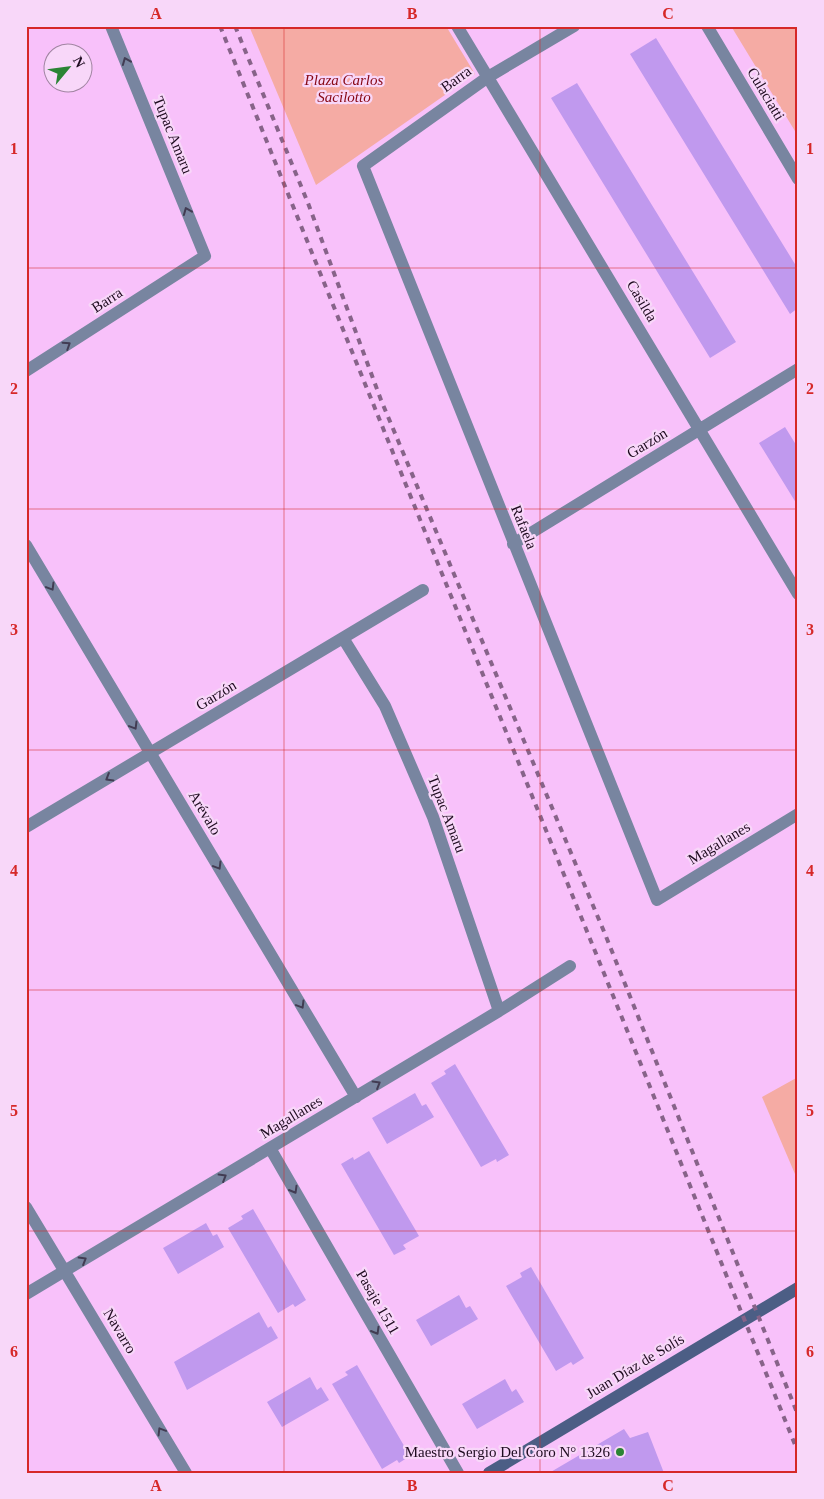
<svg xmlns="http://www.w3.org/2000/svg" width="824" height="1499" font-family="'Times New Roman',serif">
<rect width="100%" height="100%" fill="#f8c1fa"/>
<path fill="#f5aba4" d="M249 26H446L475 74 316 185Z
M731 26H798V136Z
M798 1077V1181L762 1097Z"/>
<path fill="#c099ee" d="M656 38 798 269V308L790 314 630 54Z
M577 83 736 342 710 358 551 98Z
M785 427 798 448V506L759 443Z
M455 1064 509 1155 497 1162 496 1159 481 1167 431 1083 446 1074 444 1071Z
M415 1093 422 1106 426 1104 434 1117 387 1144 372 1118Z
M369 1151 419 1236 403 1245 406 1249 394 1255 341 1164 353 1157 354 1160Z
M253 1209 306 1300 295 1307 293 1304 278 1313 228 1228 243 1219 241 1216Z
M206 1223 213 1236 217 1234 224 1247 178 1274 163 1248Z
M531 1267 584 1358 573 1365 571 1362 556 1371 506 1286 522 1277 520 1273Z
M459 1295 466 1308 470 1306 478 1319 431 1346 416 1320Z
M259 1312 268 1328 271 1326 278 1338 187 1390 174 1362Z
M357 1365 410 1456 399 1463 397 1460 382 1469 332 1384 348 1375 345 1372Z
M310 1377 317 1390 321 1387 329 1400 282 1427 267 1402Z
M505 1379 512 1392 516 1389 524 1402 477 1429 462 1404Z
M624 1429 630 1438 648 1432 664 1473H549Z"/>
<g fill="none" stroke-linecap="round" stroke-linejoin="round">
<path stroke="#7885a0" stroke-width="12" d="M457 26 798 594
M574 26 488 77 363 166 657 900 798 814
M707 26 798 179
M26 371 205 256 111 26
M513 544 798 369
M26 545 356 1097
M343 638 385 706 433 817 499 1011
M26 827 423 590
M270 1148 458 1473
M26 1207 186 1473
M26 1294 499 1011 570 966"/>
<path stroke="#4c5e85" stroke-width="12" d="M489 1473 798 1288"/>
<path stroke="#876389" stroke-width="4" stroke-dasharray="6 6" stroke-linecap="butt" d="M220 26 798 1452
M235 26 308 203 381 400 605 934 798 1415"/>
</g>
<defs><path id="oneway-chevron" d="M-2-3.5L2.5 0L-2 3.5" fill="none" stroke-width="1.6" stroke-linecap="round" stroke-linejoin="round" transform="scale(1.25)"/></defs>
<g stroke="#423c53">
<use href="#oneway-chevron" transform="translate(126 61) rotate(-112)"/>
<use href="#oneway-chevron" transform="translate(187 211) rotate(-112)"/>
<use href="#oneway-chevron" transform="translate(67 345) rotate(-33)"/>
<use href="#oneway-chevron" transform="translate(51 587) rotate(59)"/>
<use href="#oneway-chevron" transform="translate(134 726) rotate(59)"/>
<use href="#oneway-chevron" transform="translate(109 778) rotate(149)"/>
<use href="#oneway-chevron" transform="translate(218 866) rotate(59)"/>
<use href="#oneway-chevron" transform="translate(301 1005) rotate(59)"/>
<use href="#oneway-chevron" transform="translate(377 1084) rotate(-31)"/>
<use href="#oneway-chevron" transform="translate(223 1177) rotate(-31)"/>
<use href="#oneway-chevron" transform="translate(294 1190) rotate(60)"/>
<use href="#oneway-chevron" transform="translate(83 1260) rotate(-31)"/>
<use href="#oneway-chevron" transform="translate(376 1331) rotate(60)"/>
<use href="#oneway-chevron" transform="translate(161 1431) rotate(-121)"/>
</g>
<path fill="none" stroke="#d62828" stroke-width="1" stroke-opacity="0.55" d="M284 26V1473M540 26V1473M26 268H798M26 509H798M26 750H798M26 990H798M26 1231H798"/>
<circle fill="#2a8434" stroke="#f8d7f9" stroke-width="2" cx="620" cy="1452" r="5"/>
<g text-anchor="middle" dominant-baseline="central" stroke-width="4.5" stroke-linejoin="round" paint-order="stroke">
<g font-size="15" fill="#1e0b1f" stroke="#f8d7f9">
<text transform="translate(456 79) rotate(-36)">Barra</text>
<text transform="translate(766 94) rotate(59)">Culaciatti</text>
<text transform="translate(173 135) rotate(68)">Tupac Amaru</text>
<text transform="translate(107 300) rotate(-33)">Barra</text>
<text transform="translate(642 301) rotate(59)">Casilda</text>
<text transform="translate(647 443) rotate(-31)">Garzón</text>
<text transform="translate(524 527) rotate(68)">Rafaela</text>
<text transform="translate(216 695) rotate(-31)">Garzón</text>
<text transform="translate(205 813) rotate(59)">Arévalo</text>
<text transform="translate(447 814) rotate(69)">Tupac Amaru</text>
<text transform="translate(719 843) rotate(-31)">Magallanes</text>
<text transform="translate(291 1117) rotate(-31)">Magallanes</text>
<text transform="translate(378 1302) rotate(60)">Pasaje 1511</text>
<text transform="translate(120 1331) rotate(59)">Navarro</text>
<text transform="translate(635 1366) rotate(-31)">Juan Díaz de Solís</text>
</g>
<g font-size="15" font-style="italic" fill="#870815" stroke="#f8d7f9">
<text x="344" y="80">Plaza Carlos<tspan x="344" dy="17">Sacilotto</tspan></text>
</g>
<g font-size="15" fill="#1e0b1f" stroke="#f8d7f9" text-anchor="end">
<text x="610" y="1452">Maestro Sergio Del Coro N° 1326</text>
</g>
</g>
<rect width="824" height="1499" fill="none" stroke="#f8d7f9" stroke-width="55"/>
<g transform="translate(68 68) rotate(61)"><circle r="24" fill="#f8d7f9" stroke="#a185a2"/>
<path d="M0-4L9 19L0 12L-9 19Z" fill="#2a8434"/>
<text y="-8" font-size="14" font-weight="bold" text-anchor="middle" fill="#1e0b1f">N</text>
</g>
<rect x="28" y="28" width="768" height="1444" fill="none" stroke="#d62828" stroke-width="2"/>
<g font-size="16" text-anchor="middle" font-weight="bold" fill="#d62828">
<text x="156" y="19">A</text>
<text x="412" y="19">B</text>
<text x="668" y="19">C</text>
<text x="14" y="154">1</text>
<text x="810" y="154">1</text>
<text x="14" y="394">2</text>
<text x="810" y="394">2</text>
<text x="14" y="635">3</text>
<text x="810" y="635">3</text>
<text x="14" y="876">4</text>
<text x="810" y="876">4</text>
<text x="14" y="1116">5</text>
<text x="810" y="1116">5</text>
<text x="14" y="1357">6</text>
<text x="810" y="1357">6</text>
<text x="156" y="1491">A</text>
<text x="412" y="1491">B</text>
<text x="668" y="1491">C</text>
</g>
</svg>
